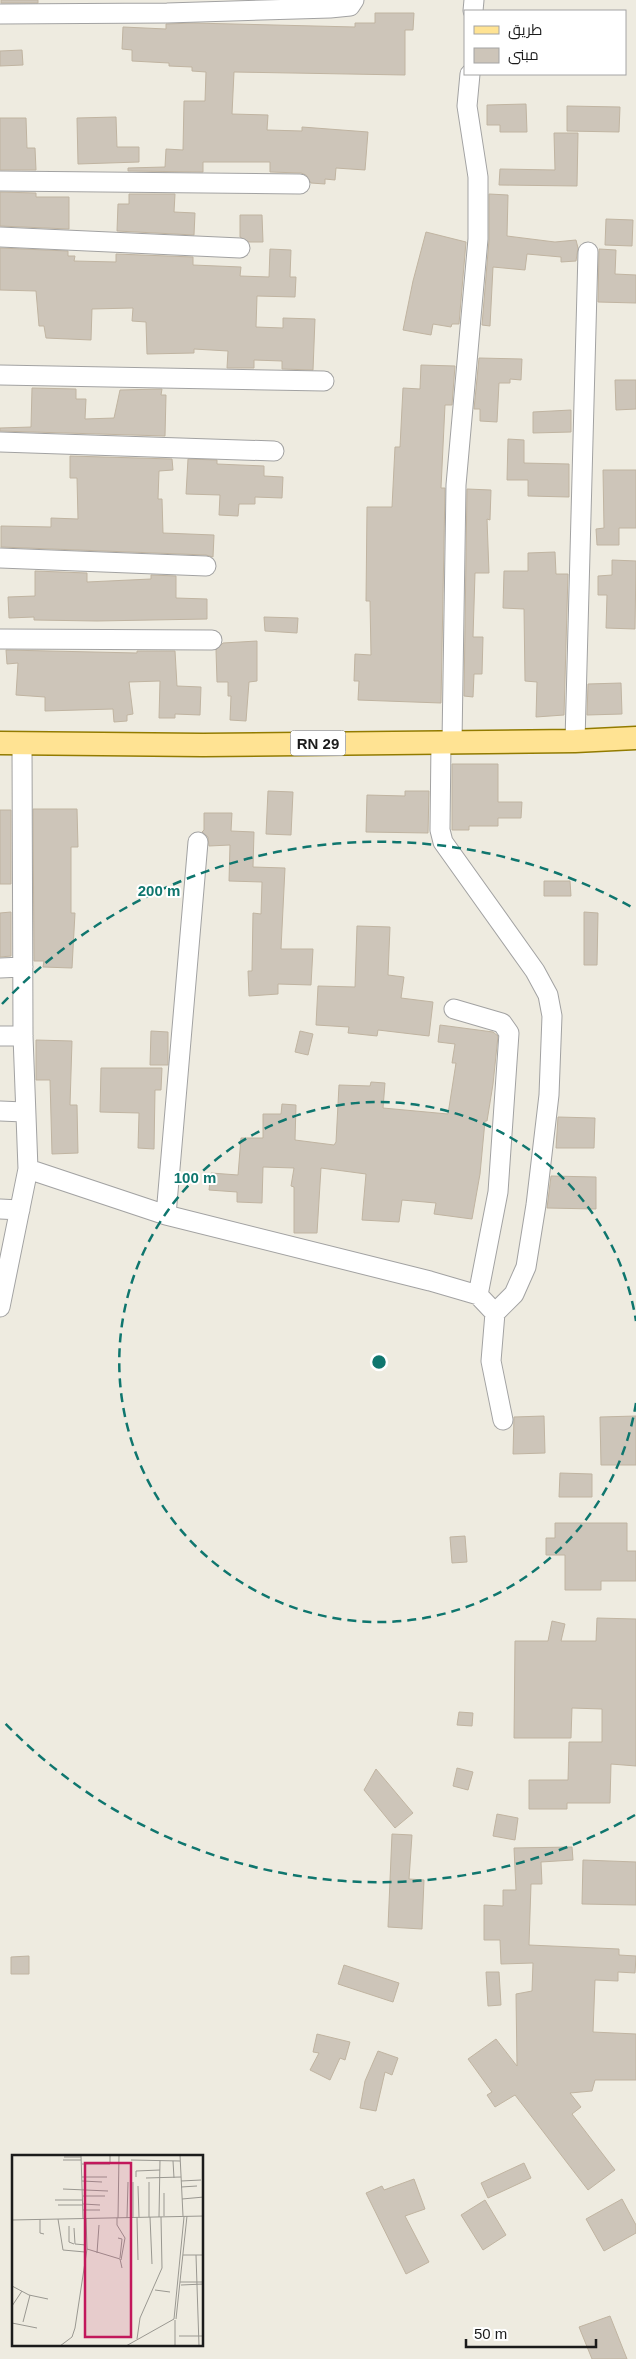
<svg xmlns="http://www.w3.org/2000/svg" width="636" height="2359" font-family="Helvetica,Cairo,sans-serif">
<rect width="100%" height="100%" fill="#eeebe0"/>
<path fill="#cdc5b9" stroke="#c0b4a1" d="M1 0H38V3H1Z
M375 13H414L413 30H405V75L234 72 232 114 268 115 267 130 302 131V127L368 132 365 170 336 168 335 180 325 179V184L311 183 306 175 301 173 270 172V162H203V172L128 171V168L165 167 166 149 183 150 184 101H205L206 72 192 71V67L169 66V63L132 61V50L122 49 123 27 166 29V24L193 23 355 27V23H375Z
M22 50 23 65 0 66V51Z
M526 104 527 132H500V125H487V105Z
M567 106 620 107 619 132 567 131Z
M116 117 117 147H139V162L78 164 77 118Z
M0 118H26L27 148H35L36 170H0Z
M554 133H578L577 186 499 185 500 169 555 170Z
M0 192 36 193V197H69V229L0 226Z
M129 194H175L174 212 195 213 194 235 117 231 118 204H129Z
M489 194 508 195 507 236 555 242 576 240 578 248 576 261 561 262V257L527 254 525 270 493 267 490 326 482 325 489 240Z
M240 215H262L263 242H249L240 237Z
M606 219 633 220 632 246 605 245Z
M426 232 466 242 459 324H452L451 327 433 324 431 335 403 330 413 281Z
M0 248 68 251V256H75L74 261 116 262V254L193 257V265L241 267 240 276 269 277 270 249 291 250 290 277H296L295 297 257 296 256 327 283 328V318L315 319 313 370 282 369V361L254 360V368H227L228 351 194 349V353L147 354 146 322 132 321 133 308 92 309 91 340 46 338 44 326H39L36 291 0 290Z
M599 249 616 250 615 274 636 275V303L598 302Z
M479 358 522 359 521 380 510 379V383H499L497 422 480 421V409H474Z
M421 365 455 366 452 405H445L441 488H445L441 703 358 700 359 681H354L355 654 371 655 370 601H366L367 507H392L395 447H400L403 388 420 389Z
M615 380H636V409L616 410Z
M32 388 76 389V399H86L85 419 114 418 120 390 162 389 161 395H166L165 436 0 431V428L31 427Z
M571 410V432L533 433V412Z
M508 439 524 440V463L569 464V497L528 496V480H507Z
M70 456 172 459 173 470 159 471 158 499H162L163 533 214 535 213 557 206 555 1 547V526L51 527V518L78 519 77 478H70Z
M188 459 217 460V464L264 466V476L283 477 282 498 255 497V504H239L238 516 219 515 220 495 186 494Z
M603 470H636V528H619V545H597L596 529 604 528Z
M467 489 491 490 490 520 487 519 489 573H475L473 637H483L482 674H474L473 697 464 696Z
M555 552 556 574H568L564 715 536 717 537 682 525 681 524 609 503 608 504 571H528V553Z
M612 560 636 561 635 629 606 628 607 595H598V576L612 575Z
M35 571 87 573V582L151 579V575L176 576V598L207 599V619L97 621 34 620V617L9 618 8 597 35 596Z
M264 617 298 618 297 633 265 631Z
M257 641V681L249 682 246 721 230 720 231 696H228V682H217L216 650 223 643Z
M6 650 137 653V651H175L177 686 201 687 200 715 175 714V718H159L160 681 129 682 133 714 127 715V721L114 722 113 709 45 711V697L16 695 18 663 7 664Z
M621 683 622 714 587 715 588 684Z
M452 764H498V802H522L521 818H498V826H469V830H452Z
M268 791 293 792 291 835 266 834Z
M405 791H429L428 833 366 832 367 795 405 796Z
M33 809H77L78 847H71V913H75L72 968 43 967 44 961H34Z
M0 810H11V884H0Z
M204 813H232L231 831 254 832 253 867 285 868 281 949H313L311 985 278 984V994L249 996 248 971H252L253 913 261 914 262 882 229 881 230 845 209 846 208 837 202 832 204 830Z
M544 881H570L571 896H544Z
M11 912V956L0 957V913Z
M584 912 598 913 597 965H584Z
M357 926 390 927 388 975 404 977 401 998 433 1002 429 1036 378 1030 377 1036 348 1033 349 1027 316 1025 318 986 355 987Z
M440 1025 493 1032 498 1036 493 1084 487 1121H485L480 1174 472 1219 434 1214 436 1203 402 1200 399 1222 362 1220 366 1174 321 1168 317 1233H294V1187L291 1186 294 1168 263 1167 262 1203 237 1202V1192L209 1190 211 1173 238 1175 241 1138H263V1114H281L282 1104 296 1105 295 1140 334 1145 336 1142 339 1085 370 1086 371 1082 385 1083 383 1108 448 1114 456 1063H452L455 1044 438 1042Z
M151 1031 168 1032V1065H150Z
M300 1031 313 1034 308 1055 295 1052Z
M36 1040 72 1041 70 1105H77L78 1153 52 1154 50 1080H36Z
M101 1068H162L161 1090H155L154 1149 138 1148 139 1113 100 1112Z
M558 1117 595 1118 594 1148H556Z
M551 1176 596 1177V1209L547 1208Z
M544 1416 545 1453 513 1454 514 1417Z
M636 1416V1465H601L600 1417Z
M560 1473 592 1474V1497H559Z
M555 1523H627V1551H636V1581H601V1590H565V1555H546V1538H555Z
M465 1536 467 1562 452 1563 450 1537Z
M597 1618 636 1619V1766L611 1764 610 1803H567V1809H529V1780H568L569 1742H602V1709L572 1708 571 1738H514L515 1641H548L552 1621 565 1624 561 1641H596Z
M459 1712 473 1713 472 1726 457 1725Z
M457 1768 473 1772 468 1790 453 1786Z
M376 1769 413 1813 395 1828 364 1790Z
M497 1814 518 1818 515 1840 493 1836Z
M392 1834 412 1835 409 1879 424 1880 422 1929 388 1927Z
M572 1847 573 1860 541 1862 542 1884H531L529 1945 619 1949V1955L636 1956 635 1973 618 1972V1981L595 1980 593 2032 636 2034V2080H595L592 2091 570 2093 581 2107 572 2114 615 2170 588 2190 515 2095 495 2107 487 2095 492 2092 468 2059 496 2039 517 2066 516 1994 532 1991 533 1963 501 1964 500 1940H484V1905L503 1906V1890H516L514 1848Z
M583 1860 636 1862V1905L582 1904Z
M29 1956V1974H11V1957Z
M344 1965 399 1983 393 2002 338 1984Z
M486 1972H499L501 2005 488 2006Z
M317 2034 350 2042 345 2060 340 2058 330 2080 310 2070 319 2053 313 2052Z
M378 2051 398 2058 392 2075 385 2072 376 2111 360 2108 365 2081Z
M524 2163 531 2178 488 2198 481 2183Z
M414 2179 425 2209 405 2216 429 2262 406 2274 366 2193 382 2186 384 2190Z
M622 2199 636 2225V2233L604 2251 586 2219Z
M485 2200 506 2235 483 2250 461 2215Z
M610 2316 627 2359H592L579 2327Z"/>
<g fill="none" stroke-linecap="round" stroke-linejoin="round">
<g stroke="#a2a2a2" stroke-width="21">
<path id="minor" d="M473 11 474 0
M0 14 167 13 330 8 350 6 354 0
M0 181 300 184
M0 237 240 248
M0 375 324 381
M0 442 274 451
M0 558 206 566
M0 639 212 640
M575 741 588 252
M452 742 456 485 478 239V177L467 106 470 74
M441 743 440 830 443 842 535 971 548 995 552 1016 549 1095 536 1205 526 1267 514 1294 495 1313
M0 968 23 967
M454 1009 502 1023 509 1033 498 1192 478 1295
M0 1036H23
M0 1111 24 1112
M28 1169 166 1215 430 1281 478 1295 495 1313 491 1361 503 1420
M0 1209 20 1210
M166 1215 198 842
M0 1307 28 1169 23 1036 22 743"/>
</g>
<g stroke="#927b00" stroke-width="25">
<path id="major" d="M0 743 203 745 575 741 636 738"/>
</g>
<use href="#minor" stroke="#fff" stroke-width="19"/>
<use href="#major" stroke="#ffe393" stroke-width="22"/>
</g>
<g fill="none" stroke="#0f766e" stroke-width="2.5" stroke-dasharray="9 6">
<path d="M636 1403A260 260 0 1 1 636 1321"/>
<path d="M635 1815A520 520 0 0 1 2 1720M2 1004A520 520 0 0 1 635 909"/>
</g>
<g text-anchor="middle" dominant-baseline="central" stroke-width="4" stroke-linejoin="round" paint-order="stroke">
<rect fill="#fff" stroke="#5f5f5f" stroke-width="1" x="290.5" y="730.5" width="55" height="25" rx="4"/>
<g font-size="15" font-weight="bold" fill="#1b1b1b">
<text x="318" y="743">RN 29</text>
</g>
</g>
<g transform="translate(12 2155)">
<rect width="191" height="191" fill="#eeebe0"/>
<path fill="none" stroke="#9a9891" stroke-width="1" d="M69 0 71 63M168 0 171 61M52 2H69M51 5H69M119 5 168 6M161 6 162 23M70 9H98V0M70 22H95M124 22V16L148 15M134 23 169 22M70 26 90 27M169 26 189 25M137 27V62M126 31 127 62M169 32 185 31M51 34 96 36M152 38V61M71 41H93M170 44 192 42M43 45H71M71 49 88 50M46 50H71M71 55H88M125 62 126 105M138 62 140 109M147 62 148 5M105 63V70L113 83 109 105M106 63 107 0M115 63 116 27M121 63V27M28 64V78L32 79M46 64 51 95 73 97M0 65 192 61M57 71V87L62 89M62 73 63 89 74 90M106 83 110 84 108 103M75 94 108 104 110 113M85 98 87 70M171 100H192M184 100 187 191M168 127H192M169 130 192 129M0 131 17 140 36 144M143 135 158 137M0 151 10 136M164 164 175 61M11 167 18 140M0 168 25 173M167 181H192M125 184 128 163 150 113 149 62M48 191 60 182 63 173 75 94 74 63M114 191 162 164 172 62M163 191V165"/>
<path fill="#c2185b" fill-opacity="0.15" stroke="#c2185b" stroke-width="2.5" d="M73 8H119V182H73Z"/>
<rect width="191" height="191" fill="none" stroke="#1b1b1b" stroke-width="2.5"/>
</g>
<circle cx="379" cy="1362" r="8" fill="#0f766e" stroke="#fff" stroke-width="2.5"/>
<g font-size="15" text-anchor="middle" font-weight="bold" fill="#0f766e" stroke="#fff" stroke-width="4" stroke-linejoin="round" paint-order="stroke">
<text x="159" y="896">200 m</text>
<text x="195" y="1183">100 m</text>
</g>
<rect x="464" y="10" width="162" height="65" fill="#ffffff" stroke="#a4a4a4"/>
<rect x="474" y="26" width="25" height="8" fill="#ffe393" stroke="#a4a4a4"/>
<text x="508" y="35" font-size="15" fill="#1b1b1b">طريق</text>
<rect x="474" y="48" width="25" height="15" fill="#cdc5b9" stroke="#a4a4a4"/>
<text x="508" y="60" font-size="15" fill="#1b1b1b">مبنى</text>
<path d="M466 2339v8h130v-8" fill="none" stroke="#1b1b1b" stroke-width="2.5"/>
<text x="474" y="2339" font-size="15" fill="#1b1b1b" stroke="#ffffff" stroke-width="4" paint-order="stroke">50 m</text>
</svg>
